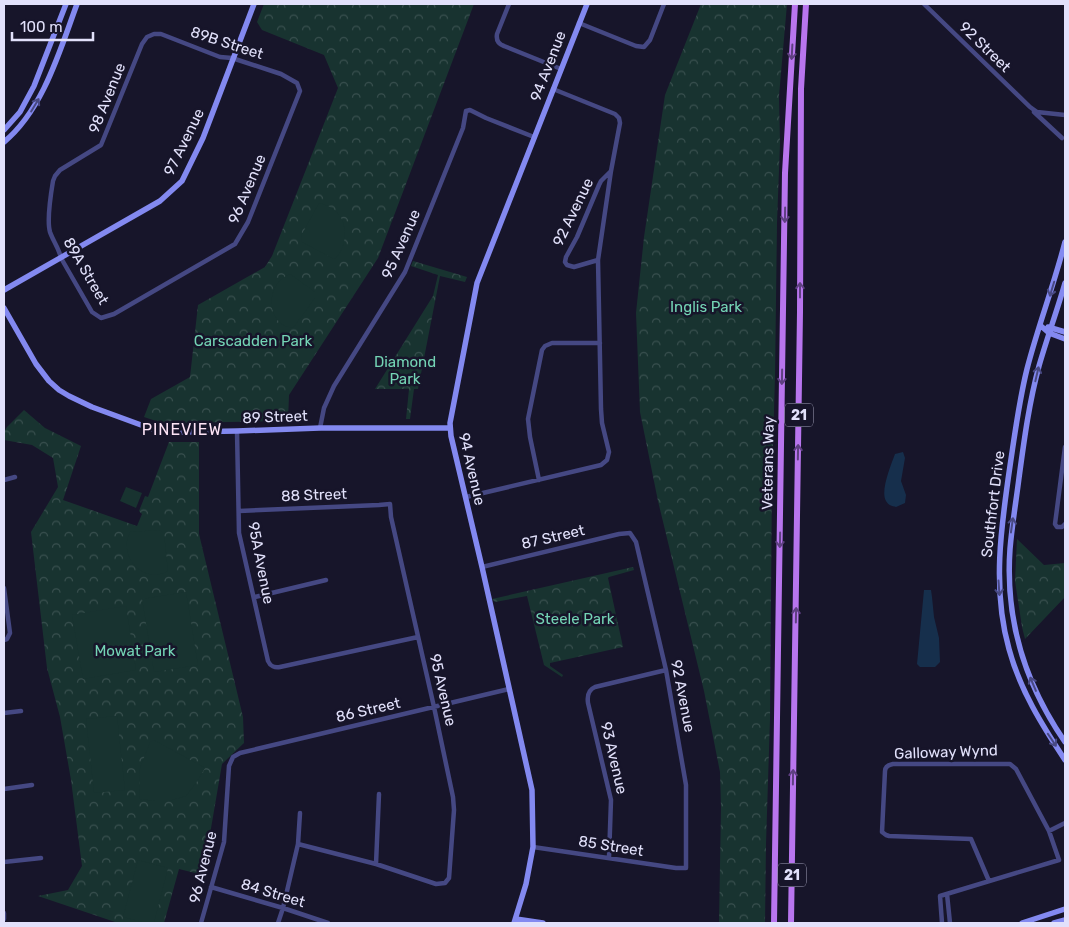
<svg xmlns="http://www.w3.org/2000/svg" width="1069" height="927" font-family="Rubik,sans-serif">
<defs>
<pattern id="park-crowns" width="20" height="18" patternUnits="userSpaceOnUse" patternTransform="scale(1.25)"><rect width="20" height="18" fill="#183330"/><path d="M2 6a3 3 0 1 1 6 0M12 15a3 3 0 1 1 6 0" fill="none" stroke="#39504f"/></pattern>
</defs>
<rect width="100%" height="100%" fill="#17152a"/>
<path fill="url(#park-crowns)" d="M264 4H474L378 258 289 395 288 421 173 423 159 422 144 417 151 399 190 377 198 305 265 267 272 256 338 88 324 55 262 30 257 22Z
M701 4H787L779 96 780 143 777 223 775 376 772 477 770 719 766 844 765 923H719L721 808 720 772 704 691 658 501 640 412 636 313 644 237 665 95Z
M413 261 467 277 465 282 440 276 418 389H414L410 419H406L409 389H375L433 296 438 275 411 266Z
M24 410 45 428 81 446 63 500 137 526 142 514 139 511 145 496 148 497 169 442H199V534L243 717 244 743 222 764 203 875 179 869 164 923H118L38 896 68 890 82 866 71 780 60 717 47 668 31 532 58 487 53 458 32 445 4 440V432L7 427Z
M1017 539 1044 565 1065 563V597L1025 639 1022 627 1015 581Z
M633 567 634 570 609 577 608 578 623 647 550 663V666L563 675 562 677 544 665 527 596 495 602 492 599Z"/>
<path fill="#183330" d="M319 203C328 205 337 210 341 218 348 230 345 252 334 259L302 242 301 236Z
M290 274 315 292V298L293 328C290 327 288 327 285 326 264 314 269 282 290 274Z
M126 487 142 493 136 508 120 501Z
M160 530 164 534 168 571C165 572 163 574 160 574 137 579 119 552 130 532Z
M186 592 198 665 154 672 142 599Z
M126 606 136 670 83 679 72 615Z
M117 716 125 790 94 793 86 719Z
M154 740 205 768 196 783 186 796 169 801H155L140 799 139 771 150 742Z
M138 860 168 868 154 923H146L123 917Z"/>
<path fill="#162f4c" d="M903 452 905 458 901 481 906 495 905 503 896 507C892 506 888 505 886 501 880 491 891 465 895 454Z
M924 590H931L932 597 934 617 939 638 940 662 935 667H920L917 664Z"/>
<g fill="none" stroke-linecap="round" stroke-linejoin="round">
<path stroke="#454883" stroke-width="4.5" d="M509 4 497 34C496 40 498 44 504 46L561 69
M924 4 1030 107 1037 112 1065 115
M579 23 636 46 644 47 650 40 664 4
M154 34H161L220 57 232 58 281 74 297 83 300 91 248 222 235 244 114 314 101 318 92 312 61 258C59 248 53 241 50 232 47 222 51 193 53 181L55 176 60 170 101 145 142 44 147 37Z
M1034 112 1062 138
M598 260 574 267 567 265 565 262 566 257 577 237 599 185 601 181 611 171
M320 428 324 408 334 386 405 272 463 128 466 111 470 110 486 118 534 137
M237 431 239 533 268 661C270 666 275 668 280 667L418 637
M1065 447 1055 524 1057 527H1062L1065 524
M4 480 15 477
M539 480 530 437 528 419 542 350 545 346 552 343H600
M466 497 601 465 607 460 609 452 602 423 601 409 598 260 611 171 620 123 619 118 615 114 553 89
M239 511 379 505 390 504 391 517 434 707 453 797 454 810 449 878 445 883 436 884 376 864 298 844
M482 567 619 534 630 533 636 542 666 670 686 785V868H676L533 847
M4 588 10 633 7 639 4 640
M255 597 326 580
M4 713 21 711
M4 789 32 785
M1049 831 1065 823
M609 858 611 800 588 703C587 696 588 690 595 687L666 670
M4 862 41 858
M376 864 379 794
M211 887 283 908 328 923
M947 894 950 923
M4 913V919
M201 923 224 842 229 766 233 757 240 753 509 689
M278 923 283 908 298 844 300 813
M942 923 940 896 1059 860 1049 831 1016 769 1010 764H893C888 765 885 767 885 771L882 832 886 835 889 836 971 839 989 881"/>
<path stroke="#8389f0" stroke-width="5.5" d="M4 130 20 112 34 86 66 4
M4 142C43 110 60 50 77 4
M1065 242C1054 285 1038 326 1027 369 1019 401 1015 433 1010 466 1001 527 992 589 1009 649 1020 690 1042 725 1065 760
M1065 283C1057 311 1047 338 1039 366 1029 403 1024 441 1019 478 1016 502 1012 525 1010 549 1005 619 1025 684 1065 742
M4 290 160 201 182 181 203 138 254 4
M4 308 36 364 49 381 59 390 69 396 92 407 152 429 182 432 237 431 320 428H449
M1041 326 1049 333 1065 339
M1048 327 1065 332
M516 919 543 923
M514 923 526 884 533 847 532 790 482 567 451 436 450 423 477 283 587 4
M1022 923 1065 909
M1054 923 1065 920"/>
<path stroke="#b875ee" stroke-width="6" d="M774 923 785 173 795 4
M791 923 800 312 801 89 806 4"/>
</g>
<defs><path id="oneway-shaft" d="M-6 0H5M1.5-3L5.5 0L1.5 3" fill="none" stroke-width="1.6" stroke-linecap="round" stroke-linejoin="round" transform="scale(1.25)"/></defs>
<g stroke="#5f4082">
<use href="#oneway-shaft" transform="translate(792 52) rotate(93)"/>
<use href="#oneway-shaft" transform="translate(785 215) rotate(91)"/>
<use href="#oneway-shaft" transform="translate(800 290) rotate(-90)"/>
<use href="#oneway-shaft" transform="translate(782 377) rotate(91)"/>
<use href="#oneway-shaft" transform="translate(798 452) rotate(-89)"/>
<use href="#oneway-shaft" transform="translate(780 540) rotate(91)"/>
<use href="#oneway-shaft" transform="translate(796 615) rotate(-89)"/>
<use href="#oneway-shaft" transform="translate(793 777) rotate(-89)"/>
</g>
<g stroke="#484983">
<use href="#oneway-shaft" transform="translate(35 105) rotate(-59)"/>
<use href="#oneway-shaft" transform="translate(1052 289) rotate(107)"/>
<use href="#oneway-shaft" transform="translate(1037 374) rotate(-77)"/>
<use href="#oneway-shaft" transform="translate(1012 525) rotate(-82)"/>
<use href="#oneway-shaft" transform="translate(999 588) rotate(86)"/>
<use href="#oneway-shaft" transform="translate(1033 684) rotate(-113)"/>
<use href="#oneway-shaft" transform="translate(1052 740) rotate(56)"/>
</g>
<g text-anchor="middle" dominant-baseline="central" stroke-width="5" stroke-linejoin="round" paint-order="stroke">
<g fill="#17152a" stroke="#a5a4bc" stroke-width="1">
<rect x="785" y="403.5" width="28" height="23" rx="4"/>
<rect x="778" y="863.5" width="28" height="23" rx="4"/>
</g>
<g font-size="14" font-weight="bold" fill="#e2e1fb">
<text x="799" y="415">21</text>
<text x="792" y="875">21</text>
</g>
<g font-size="15" fill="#e2e1fb" stroke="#17152a">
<text transform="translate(227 43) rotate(18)">89B Street</text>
<text transform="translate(985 47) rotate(44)">92 Street</text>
<text transform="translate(548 66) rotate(-69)">94 Avenue</text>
<text transform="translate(107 98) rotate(-68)">98 Avenue</text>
<text transform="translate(184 142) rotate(-64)">97 Avenue</text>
<text transform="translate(247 189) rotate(-67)">96 Avenue</text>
<text transform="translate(573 212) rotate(-64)">92 Avenue</text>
<text transform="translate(401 244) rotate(-66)">95 Avenue</text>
<text transform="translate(86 271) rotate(60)">89A Street</text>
<text transform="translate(275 417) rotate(-2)">89 Street</text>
<text transform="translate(768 463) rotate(-89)">Veterans Way</text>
<text transform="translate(472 469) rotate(77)">94 Avenue</text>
<text transform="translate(314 495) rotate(-2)">88 Street</text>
<text transform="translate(993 504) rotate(-83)">Southfort Drive</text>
<text transform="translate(553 537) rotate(-13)">87 Street</text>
<text transform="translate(261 563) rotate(79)">95A Avenue</text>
<text transform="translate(443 690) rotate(77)">95 Avenue</text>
<text transform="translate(683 696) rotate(79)">92 Avenue</text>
<text transform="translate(368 710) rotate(-13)">86 Street</text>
<text transform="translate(946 752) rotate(-2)">Galloway Wynd</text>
<text transform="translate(614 758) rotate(77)">93 Avenue</text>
<text transform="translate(611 846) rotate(9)">85 Street</text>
<text transform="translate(203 867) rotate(-76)">96 Avenue</text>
<text transform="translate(273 893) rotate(17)">84 Street</text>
</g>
<g font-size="15" fill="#74d4b5" stroke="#17152a">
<text x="706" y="307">Inglis Park</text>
<text x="253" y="341">Carscadden Park</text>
<text x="405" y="362">Diamond<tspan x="405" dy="17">Park</tspan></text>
<text x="575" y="619">Steele Park</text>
<text x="135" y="651">Mowat Park</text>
</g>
<g font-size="16" letter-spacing="1" fill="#fce3f5" stroke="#17152a">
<text x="182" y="429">PINEVIEW</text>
</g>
</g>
<rect width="1069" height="927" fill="none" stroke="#e2e1fb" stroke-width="10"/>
<path d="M12 32v8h81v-8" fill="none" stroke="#e2e1fb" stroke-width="2.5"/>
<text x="20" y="32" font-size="15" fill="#e2e1fb" stroke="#17152a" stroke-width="4" paint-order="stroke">100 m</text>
</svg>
